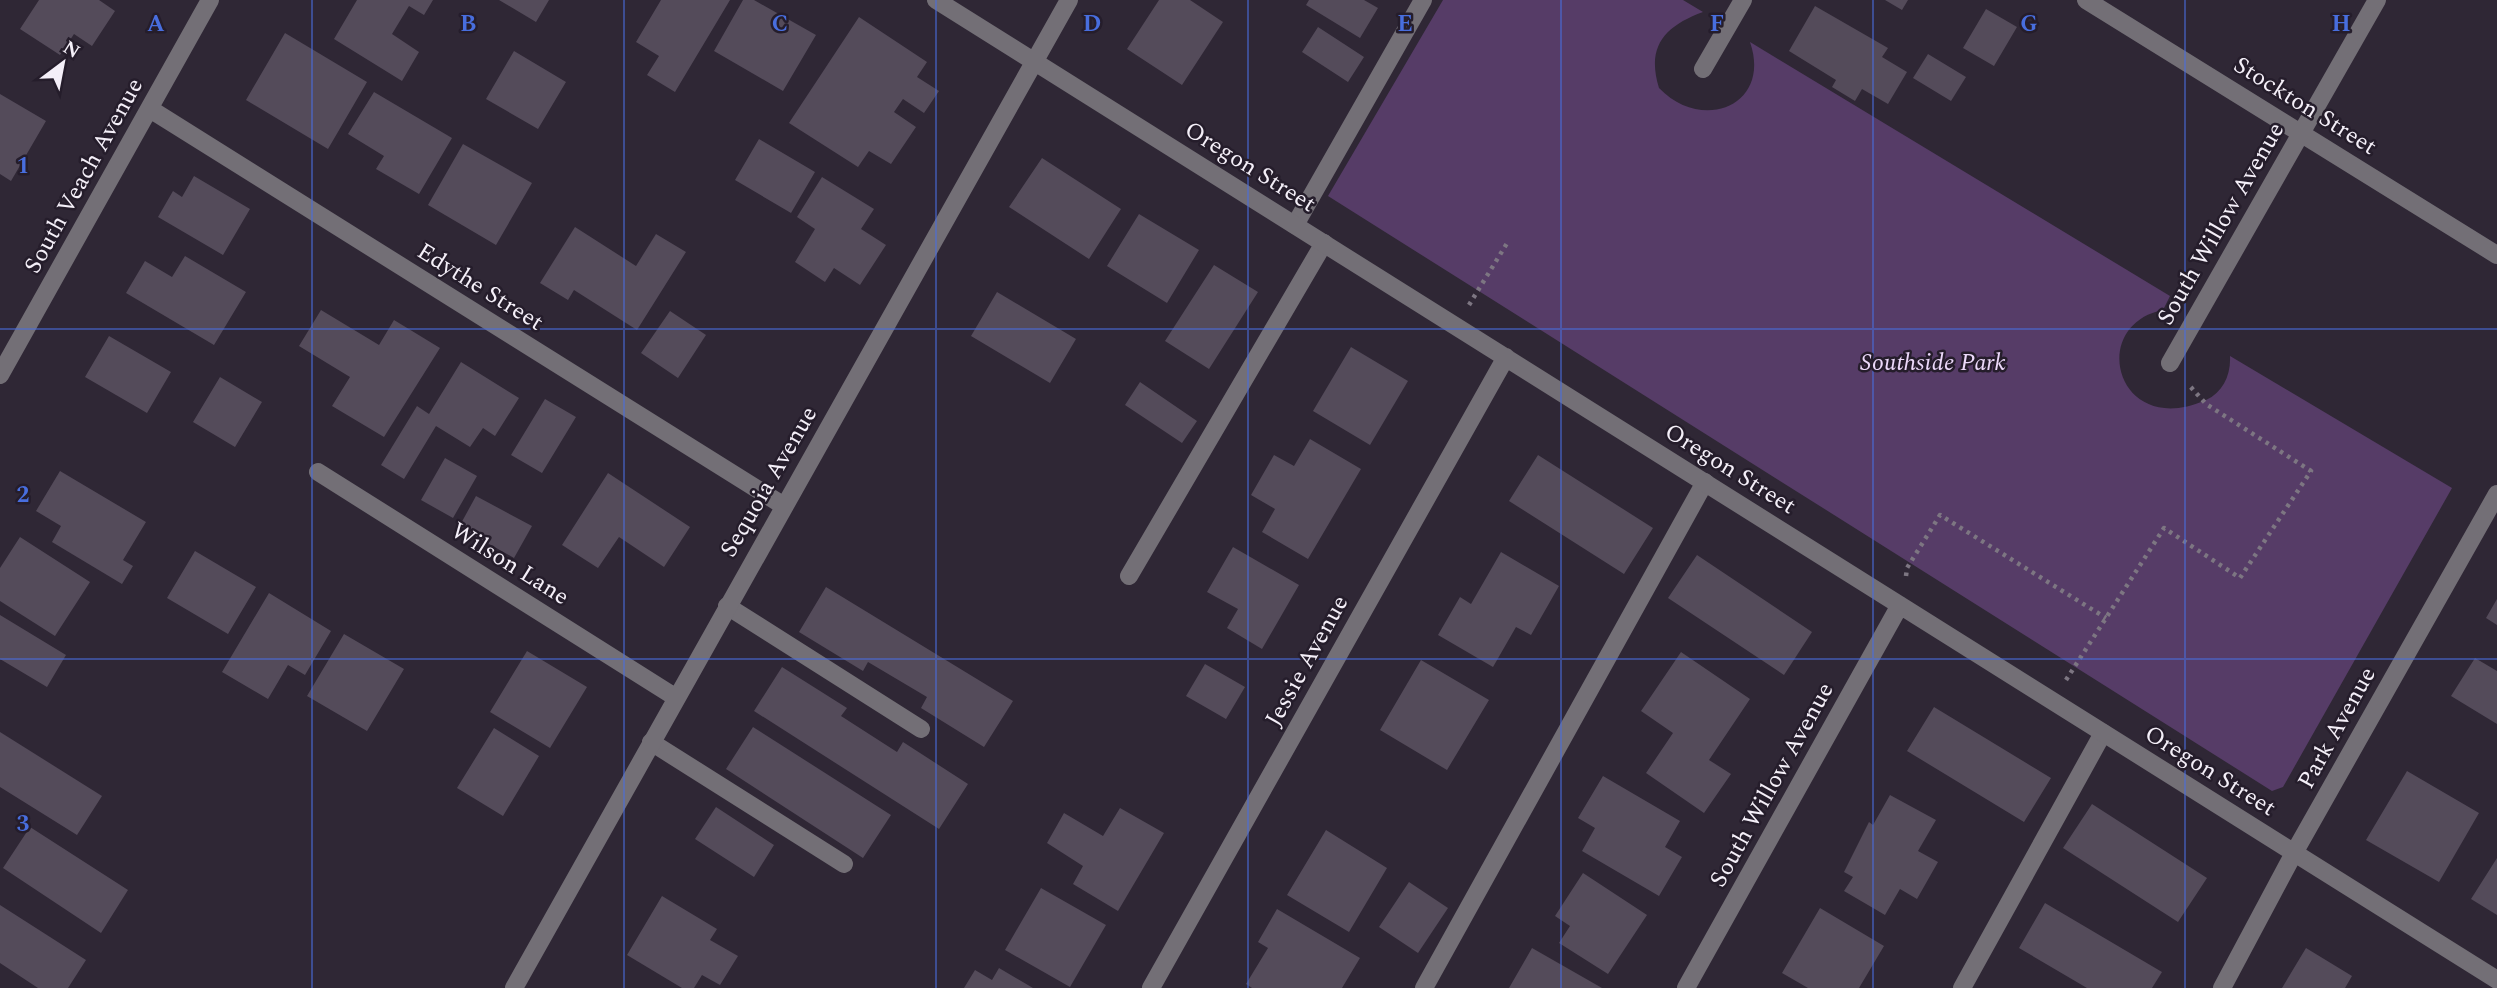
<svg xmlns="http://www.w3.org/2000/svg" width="2497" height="988" font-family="Spectral,serif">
<rect width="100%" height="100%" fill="#2f2735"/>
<path fill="#563c67" d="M1443 0H1683L1703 12C1665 26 1646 46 1659 88 1702 133 1772 106 1750 42L2170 296 2163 310C2087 325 2116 440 2206 400 2223 392 2231 375 2230 356L2452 488 2283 787 2272 791 1328 196Z"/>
<path fill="#544b5a" d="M39 0H99L115 11 92 46 74 34 60 55 20 29Z
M357 0H433L424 15 409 6 392 34 419 52 402 81 334 39Z
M499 0H549L536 22Z
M661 0H730L675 92 647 75 659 56 636 42Z
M743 0H754L816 35 783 91 714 51Z
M1159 0H1190L1223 22 1182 85 1127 49Z
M1309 0H1364L1378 8 1360 38 1306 5Z
M1885 0H1908L1902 10Z
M1815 6 1888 48 1882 57 1907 72 1888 104 1862 89 1855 101 1832 87 1836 80 1789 51Z
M1986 9 2017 27 1994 66 1963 48Z
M859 17 927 62 917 77 939 91 924 113 903 99 894 112 916 127 891 164 869 151 858 167 789 123Z
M1318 27 1364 57 1348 82 1302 52Z
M285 33 367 82 328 149 246 100Z
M514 51 566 82 538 129 486 99Z
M1928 54 1966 77 1951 101 1913 78Z
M374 92 452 138 419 194 376 169 384 156 348 134Z
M0 94 46 121 11 181 0 174Z
M759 139 815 172 791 213 735 180Z
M463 144 532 183 496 245 428 205Z
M1042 158 1121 209 1089 259 1009 207Z
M194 176 250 209 223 255 158 217 173 191 182 197Z
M822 177 874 209 861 229 886 245 860 285 834 268 825 282 795 262 815 229 797 217Z
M1139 214 1199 250 1167 303 1107 266Z
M575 227 636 266 656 234 686 252 637 330 574 290 568 300 540 283Z
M185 256 246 292 214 345 126 293 145 261 172 277Z
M1214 265 1258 292 1209 369 1165 341Z
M997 292 1076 339 1050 383 971 336Z
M321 310 379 345 394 320 440 348 384 437 332 406 350 377 299 346Z
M670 311 706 335 678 378 641 353Z
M109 336 171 372 147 413 85 377Z
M1351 347 1408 381 1370 445 1313 411Z
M461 362 519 398 495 436 483 428 470 447 436 426 404 479 381 465 417 406 429 414Z
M220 377 262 402 235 447 193 422Z
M1140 382 1197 421 1182 443 1125 405Z
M545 399 576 417 542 473 511 455Z
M1310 439 1361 469 1308 559 1262 532 1275 509 1251 495 1274 455 1294 466Z
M1538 455 1653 528 1624 574 1509 501Z
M445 458 477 476 453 518 421 500Z
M60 471 146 522 123 560 133 566 122 584 52 542 61 526 36 511Z
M608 473 690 527 664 567 619 537 598 568 562 545Z
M476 496 532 526 514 558 459 527Z
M20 537 90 582 55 636 0 601V568Z
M1233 547 1299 585 1262 649 1227 628 1238 609 1207 592Z
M195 551 256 587 228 634 167 598Z
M1501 552 1559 586 1531 635 1516 627 1493 667 1438 635 1460 597 1471 604Z
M1697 555 1812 632 1784 675 1668 598Z
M826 587 1013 701 984 747 921 708 927 697 868 662 863 671 799 632Z
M269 593 331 631 305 675 288 665 268 699 222 672Z
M2497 599V625L2486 618Z
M0 615 66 655 47 687 0 659Z
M344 634 404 669 367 731 307 696Z
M527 651 587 687 550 748 490 712Z
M1681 652 1750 699 1709 760 1731 774 1704 813 1646 773 1673 733 1641 711Z
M2475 658 2497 671V724L2451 696Z
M1421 660 1489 700 1447 770 1380 730Z
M1205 664 1245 687 1226 719 1186 696Z
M782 667 847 708 841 716 897 752 903 742 968 784 939 829 754 711Z
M1934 707 2051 778 2024 822 1907 751Z
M753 727 891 815 863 858 726 769Z
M494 728 539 756 503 816 457 788Z
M0 732 102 796 77 835 0 787Z
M2407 771 2479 813 2439 882 2366 840Z
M1603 776 1680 821 1665 847 1682 857 1659 896 1582 851 1595 828 1578 818Z
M1890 795 1936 820 1918 851 1938 862 1917 899 1900 889 1885 915 1844 891 1853 877 1844 872 1869 822 1873 825Z
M2092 804 2207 878 2178 922 2063 848Z
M716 807 774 845 754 877 695 839Z
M1120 808 1164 833 1118 911 1073 884 1083 866 1047 843 1064 813 1103 836Z
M30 827 128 890 101 933 3 868Z
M1326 830 1387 868 1349 932 1287 895Z
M2497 858V915L2471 899Z
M1583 873 1647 915 1608 974 1559 943 1570 926 1555 916Z
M1409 882 1448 908 1418 953 1379 927Z
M1041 888 1106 925 1070 987 1005 950Z
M662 896 717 929 710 940 738 956 720 985 702 975 694 988H682L627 955Z
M2045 903 2162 972 2152 988H2087L2019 948Z
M0 905 86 960 68 988H38L0 963Z
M1820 908 1884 946 1859 988H1808L1782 973Z
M1277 909 1360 958 1342 988H1252L1246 984 1268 948 1258 942Z
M1532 948 1602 988H1509Z
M2306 948 2352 976 2345 988H2282Z
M999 968 1033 988H964L975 970 992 980Z"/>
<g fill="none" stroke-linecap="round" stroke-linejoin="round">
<path stroke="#7d7682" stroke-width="4.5" stroke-dasharray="3.5 5" stroke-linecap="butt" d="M1469 305 1509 240
M1906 576 1907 568 1940 515 2106 618
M2066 680 2164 528 2240 578 2311 471 2206 404 2188 384"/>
<path stroke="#736f76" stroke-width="18" d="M1295 225 1423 0
M1129 576 1324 243
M727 606 921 729
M651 742 844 864
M1424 988 1705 482
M1962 988 2103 733"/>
<path stroke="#736f76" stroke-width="18" d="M936 0 2497 980
M2086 0 2497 255
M1703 69 1743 0
M150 109 784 506
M2170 363 2377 0
M0 375 210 0
M318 472 675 697
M514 988 1069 0
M1151 988 1506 357
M1686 988 1900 605
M2222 988 2294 853 2497 494"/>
</g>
<path fill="none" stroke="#486ede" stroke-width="2" stroke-opacity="0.55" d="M312 0V988M624 0V988M936 0V988M1248 0V988M1561 0V988M1873 0V988M2185 0V988M0 329H2497M0 659H2497"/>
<g text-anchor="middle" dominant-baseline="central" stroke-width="5" stroke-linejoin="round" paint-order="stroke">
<g font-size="24" fill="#f4eff8" stroke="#251d2b">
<text transform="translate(2305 106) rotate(32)">Stockton Street</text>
<text transform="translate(1250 167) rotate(32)">Oregon Street</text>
<text transform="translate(84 176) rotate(-61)">South Veach Avenue</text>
<text transform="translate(2221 224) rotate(-60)">South Willow Avenue</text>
<text transform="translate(480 287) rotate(32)">Edythe Street</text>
<text transform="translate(1730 469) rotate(32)">Oregon Street</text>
<text transform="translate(769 482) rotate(-60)">Sequoia Avenue</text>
<text transform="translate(510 564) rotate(32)">Wilson Lane</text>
<text transform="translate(1307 661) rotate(-61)">Jessie Avenue</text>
<text transform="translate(2337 728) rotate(-61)">Park Avenue</text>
<text transform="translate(2210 771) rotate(32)">Oregon Street</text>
<text transform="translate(1772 785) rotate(-61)">South Willow Avenue</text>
</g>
<g font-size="24" font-style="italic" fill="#ecd9fa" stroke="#251d2b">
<text x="1933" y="363">Southside Park</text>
</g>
</g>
<g font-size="23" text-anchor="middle" font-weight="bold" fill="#486ede" stroke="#251d2b" stroke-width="5" stroke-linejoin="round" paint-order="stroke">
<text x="156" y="31">A</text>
<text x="468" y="31">B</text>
<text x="780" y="31">C</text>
<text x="1092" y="31">D</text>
<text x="1405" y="31">E</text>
<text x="1717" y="31">F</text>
<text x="2029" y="31">G</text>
<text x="2341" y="31">H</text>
<text x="23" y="173">1</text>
<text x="23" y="502">2</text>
<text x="23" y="831">3</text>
</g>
<g transform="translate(63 63) rotate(32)" stroke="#251d2b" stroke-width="5" paint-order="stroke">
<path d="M0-5L12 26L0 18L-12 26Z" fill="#f4eff8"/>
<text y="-10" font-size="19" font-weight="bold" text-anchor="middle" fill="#f4eff8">N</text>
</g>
</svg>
